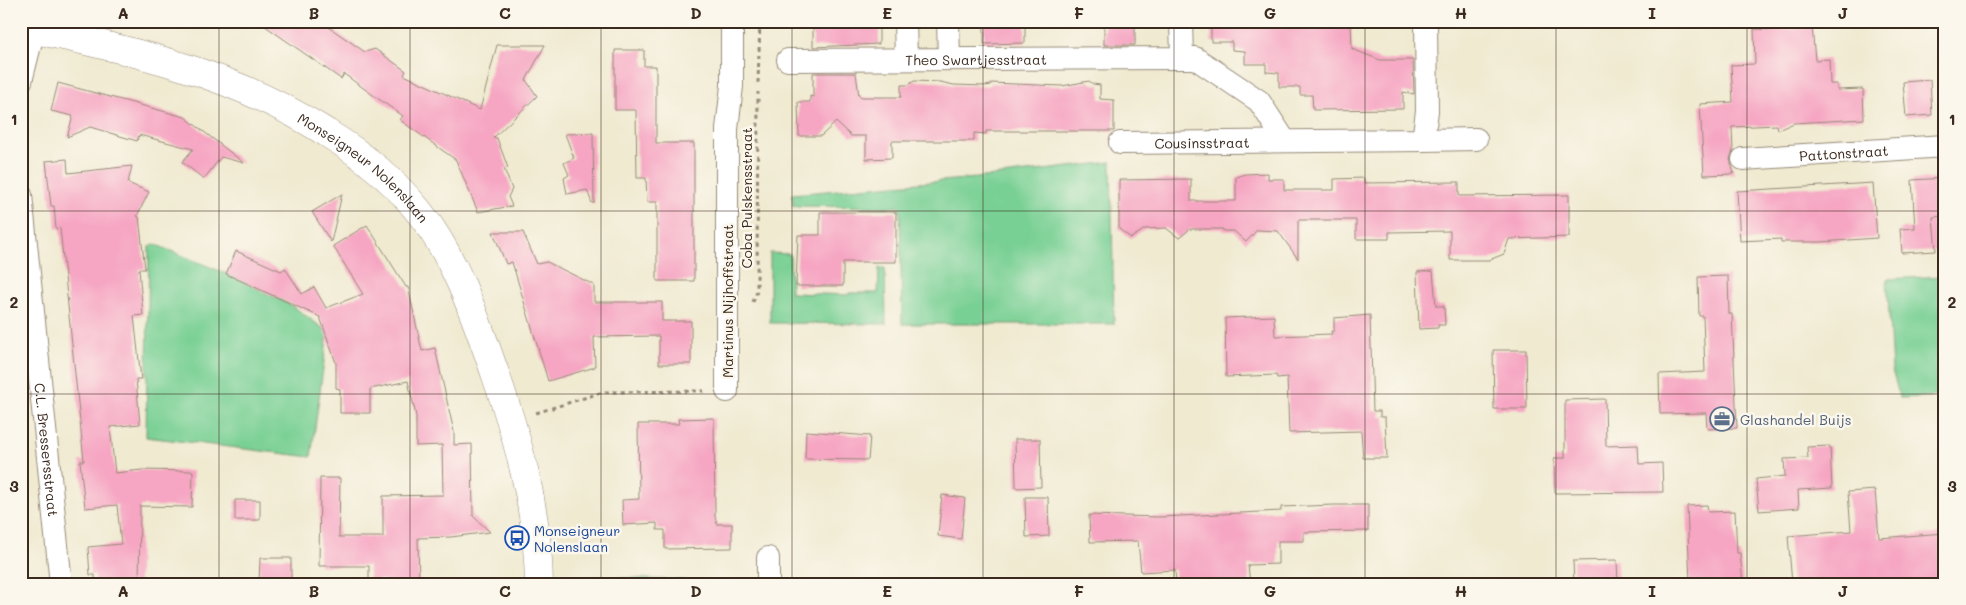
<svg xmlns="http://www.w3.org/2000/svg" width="1966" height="605" font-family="Mali,sans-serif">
<rect width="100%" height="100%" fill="#fbf7ec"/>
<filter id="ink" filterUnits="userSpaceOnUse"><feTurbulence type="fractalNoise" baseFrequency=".02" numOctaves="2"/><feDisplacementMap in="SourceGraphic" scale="10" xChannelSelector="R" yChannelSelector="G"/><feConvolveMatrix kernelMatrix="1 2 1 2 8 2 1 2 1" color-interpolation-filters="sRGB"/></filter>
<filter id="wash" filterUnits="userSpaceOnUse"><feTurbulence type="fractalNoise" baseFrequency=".0096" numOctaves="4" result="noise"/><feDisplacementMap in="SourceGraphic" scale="20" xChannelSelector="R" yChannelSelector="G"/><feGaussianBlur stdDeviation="1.12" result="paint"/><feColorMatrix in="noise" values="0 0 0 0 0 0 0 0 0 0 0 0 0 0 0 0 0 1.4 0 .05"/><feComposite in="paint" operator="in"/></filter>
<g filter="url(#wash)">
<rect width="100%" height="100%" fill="#f0ead1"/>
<path fill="#79d094" stroke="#5a7d59" d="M1111 162 1114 324H902L900 207 793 206 792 194 976 178Z
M154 244 237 278 294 307 328 332 311 457 146 437 149 247Z
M770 253 790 254 791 293 848 295 849 293H878L879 268H885L886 324 770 323Z
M1945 276V396L1900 398 1892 370 1887 279Z
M603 577 750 583V584H604Z"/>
<path fill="#62b27e" stroke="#4e6e4e" d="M603 577 604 584H552V578Z"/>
<g id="blocks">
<path fill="#f6a5c2" d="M258 21H320L365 52 375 49 406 71 404 75 480 110 497 45H545L526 80 537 96 493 138H497L508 168 504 169 512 189 508 197 512 206 478 212 456 160 400 120 403 116 373 95 344 74 341 79Z
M831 21H879V44L813 47V27H828Z
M984 21H1025V43L984 44Z
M1104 21H1135V45H1104Z
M1211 21 1351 22 1352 49 1380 60H1413L1414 94 1403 92V109L1313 110 1312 95H1300V87H1279V73L1266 72V64H1245V51L1232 50V42H1211Z
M1812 26 1815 60 1829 59 1830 84H1837V90L1863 89 1864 119 1794 123 1778 130 1777 125 1732 127 1733 151 1730 159 1734 174 1704 175 1700 104 1733 102 1731 65 1755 64 1754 29 1783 30Z
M615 50H644V66H656V143H694V281H657V202H647L646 178H637L636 110H615Z
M813 73H856L859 96 862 97H901V85H908L914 81 940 82 954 85 985 86 991 85V83L1062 86 1089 81 1093 84 1100 85V99L1114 100V131H986V134L974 133V141H892V158L866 159V136H851L836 122 821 136H799L798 102H810V96L813 97Z
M1930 80 1932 115 1906 117 1903 82Z
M58 83 185 117 244 163 221 157 204 179 182 162 193 149 139 135 137 141 90 127 67 137 73 116 51 111Z
M593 133 594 203H592L587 190 567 194 564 178 569 175 564 163 574 158 565 134Z
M67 159 68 173 132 166 128 183 149 192 137 216 139 217 145 269H139L143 315 134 316 141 379H136L140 424 110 427 115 473 142 470 193 471 192 507 140 506 139 584H95V575H90L88 547 121 544 117 505 85 508 80 461H84L60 228 56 229 54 206H51L46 161Z
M1268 173V179H1284V190H1334V179L1364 178V183L1459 182V196L1569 195V237L1509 239 1504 254 1489 260H1450V231L1389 232V239H1356V220H1298V259L1278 231 1257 230 1246 242 1234 231H1223V229H1190L1179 238 1166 228 1145 229 1131 238 1119 229V180L1191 179V201H1236V177L1245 174Z
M1945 178V216L1933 217 1936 251 1902 253 1900 229 1915 228 1912 180Z
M1873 183 1877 238 1821 242H1781V239L1740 241 1737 191Z
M342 194 331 242 312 212Z
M820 212H896V262H843V286H796L798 235H820Z
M367 225 406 287H408L422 351 435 348 454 432V445L472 444 473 516 490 532 451 537 418 538 419 584H384V580H369V566H319L320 478H340L339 537H383V496L443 495 442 445 416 446V416L408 381 370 389V413H340V389L336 388V363L320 317 226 274 236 251 281 271 285 268 302 294 314 287 326 308 363 294 333 246Z
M493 232H523L537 264 547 262 594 285V302H662V321H691V364H659V336L594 337 595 367 548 381 512 262 506 264Z
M1433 271 1436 306H1444L1445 325H1438V328L1419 329 1417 272Z
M1728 276 1729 314H1732L1737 428 1707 429 1706 413 1660 414 1659 374 1705 372 1703 316H1699L1698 277Z
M1370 315 1373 411H1380V417H1385L1387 458H1363L1361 431 1289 433 1287 377 1277 378 1276 375 1226 377 1225 318 1274 316 1275 336 1332 334 1331 331H1334V318Z
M1493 350H1526L1527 409H1494Z
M1605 399 1606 446 1638 445 1639 464 1662 463 1663 492 1555 493 1554 458H1565V400Z
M714 418 715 516 717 524H732V548L665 549V530H657V523L623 525 622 500 639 499 638 424H679L678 419Z
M806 431 870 436 868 460 805 459Z
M1015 439H1040L1041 487 1016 488Z
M1830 446 1832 488 1798 490 1799 508 1759 511 1756 479 1785 476 1784 459 1808 458 1807 447Z
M1875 490 1879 538 1945 533V584H1792L1788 536 1851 531 1848 492Z
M942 495 965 498 961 539 938 536Z
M1025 497H1048L1049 536 1026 537Z
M235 500H260V520H235Z
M1334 505H1368V531L1304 532V541H1278V564L1248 565 1250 584H1176L1175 570 1141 572 1138 541 1090 542 1089 515 1160 517 1281 511V507Z
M1707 505 1708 512 1735 511 1737 553H1740L1743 584H1690L1687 506Z
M260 558H291V584H259Z
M1617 560 1618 584H1574L1573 561Z"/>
</g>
</g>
<g filter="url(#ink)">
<use href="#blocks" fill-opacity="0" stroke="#968a78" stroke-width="1"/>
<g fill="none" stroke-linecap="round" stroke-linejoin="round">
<g stroke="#968a78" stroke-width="24">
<g id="minor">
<path d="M905 21 906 59"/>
<path d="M948 21 949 59"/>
<path d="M1182 58H1195L1259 101 1285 141"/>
<path id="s1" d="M788 60 1182 58 1181 21"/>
<path d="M21 81 34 29"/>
<path d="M1423 140 1476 139"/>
<path id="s2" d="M1120 143 1423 140 1427 111 1426 21"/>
<path id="s3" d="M1743 159 1945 146"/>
<path id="s4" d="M21 195 61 584"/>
<path d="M727 391V129L732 86V21"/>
<path d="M768 584V558"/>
</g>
</g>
<g stroke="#968a78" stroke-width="29">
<g id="tertiary">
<path id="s5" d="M21 27C129 49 234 73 327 133 363 155 394 180 420 213 456 259 476 319 495 373 519 442 538 511 539 584"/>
</g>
</g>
<path stroke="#968a78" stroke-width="3" stroke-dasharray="4 4" stroke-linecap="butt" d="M758 83 760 21
M753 302 757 291 758 92
M536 413 603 392 704 391"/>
<use href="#minor" stroke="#fff" stroke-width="22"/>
<use href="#tertiary" stroke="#fff" stroke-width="28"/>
</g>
</g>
<path fill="none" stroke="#3b2a1e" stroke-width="1" stroke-opacity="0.55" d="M219 21V584M410 21V584M601 21V584M792 21V584M983 21V584M1174 21V584M1365 21V584M1556 21V584M1747 21V584M21 211H1945M21 394H1945"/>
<defs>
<g id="office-ring" transform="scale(1.25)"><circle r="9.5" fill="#fbf7ec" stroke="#5c6f8a" stroke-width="1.5"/><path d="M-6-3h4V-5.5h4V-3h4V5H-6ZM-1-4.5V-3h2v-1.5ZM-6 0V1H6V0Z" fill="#5c6f8a"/></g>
<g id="bus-ring" transform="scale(1.25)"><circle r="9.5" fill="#fbf7ec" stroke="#1a4fb4" stroke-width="1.5"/><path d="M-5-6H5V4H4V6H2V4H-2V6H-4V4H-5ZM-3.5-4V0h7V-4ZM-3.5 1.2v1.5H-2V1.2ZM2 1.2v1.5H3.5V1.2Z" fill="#1a4fb4"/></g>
</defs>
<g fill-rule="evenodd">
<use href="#office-ring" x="1722" y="419"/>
<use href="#bus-ring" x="517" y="538"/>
</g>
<g text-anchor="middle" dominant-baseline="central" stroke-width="5" stroke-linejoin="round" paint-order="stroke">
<g font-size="14" fill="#3b2a1e" stroke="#fbf7ec">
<text stroke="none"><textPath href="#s1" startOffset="188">Theo Swartjesstraat</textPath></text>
<text stroke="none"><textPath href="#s2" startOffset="82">Cousinsstraat</textPath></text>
<text stroke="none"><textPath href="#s3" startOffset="101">Pattonstraat</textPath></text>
<text stroke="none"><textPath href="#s5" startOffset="376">Monseigneur Nolenslaan</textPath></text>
<text transform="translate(746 198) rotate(-90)">Coba Pulskensstraat</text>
<text transform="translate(727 301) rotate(-90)">Martinus Nijhoffstraat</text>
<text stroke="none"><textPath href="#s4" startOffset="256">C.L. Bressersstraat</textPath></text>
</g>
<g font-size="14" fill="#4e5e75" stroke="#fbf7ec" text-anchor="start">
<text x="1740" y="419">Glashandel Buijs</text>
</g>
<g font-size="14" fill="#164399" stroke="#fbf7ec" text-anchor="start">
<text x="534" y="530">Monseigneur<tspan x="534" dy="16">Nolenslaan</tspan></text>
</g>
</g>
<rect width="1966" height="605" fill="none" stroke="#fbf7ec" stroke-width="55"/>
<rect x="28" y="28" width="1910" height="550" fill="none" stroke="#3b2a1e" stroke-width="2"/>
<g font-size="16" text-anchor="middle" font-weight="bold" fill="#3b2a1e">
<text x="123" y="19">A</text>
<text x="314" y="19">B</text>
<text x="505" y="19">C</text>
<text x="696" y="19">D</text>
<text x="887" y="19">E</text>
<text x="1079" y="19">F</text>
<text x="1270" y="19">G</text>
<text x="1461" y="19">H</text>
<text x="1652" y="19">I</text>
<text x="1843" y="19">J</text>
<text x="14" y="125">1</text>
<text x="1952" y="125">1</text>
<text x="14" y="308">2</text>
<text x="1952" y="308">2</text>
<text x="14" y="492">3</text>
<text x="1952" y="492">3</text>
<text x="123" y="597">A</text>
<text x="314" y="597">B</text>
<text x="505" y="597">C</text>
<text x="696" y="597">D</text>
<text x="887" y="597">E</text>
<text x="1079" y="597">F</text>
<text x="1270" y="597">G</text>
<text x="1461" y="597">H</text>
<text x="1652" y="597">I</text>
<text x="1843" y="597">J</text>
</g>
</svg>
